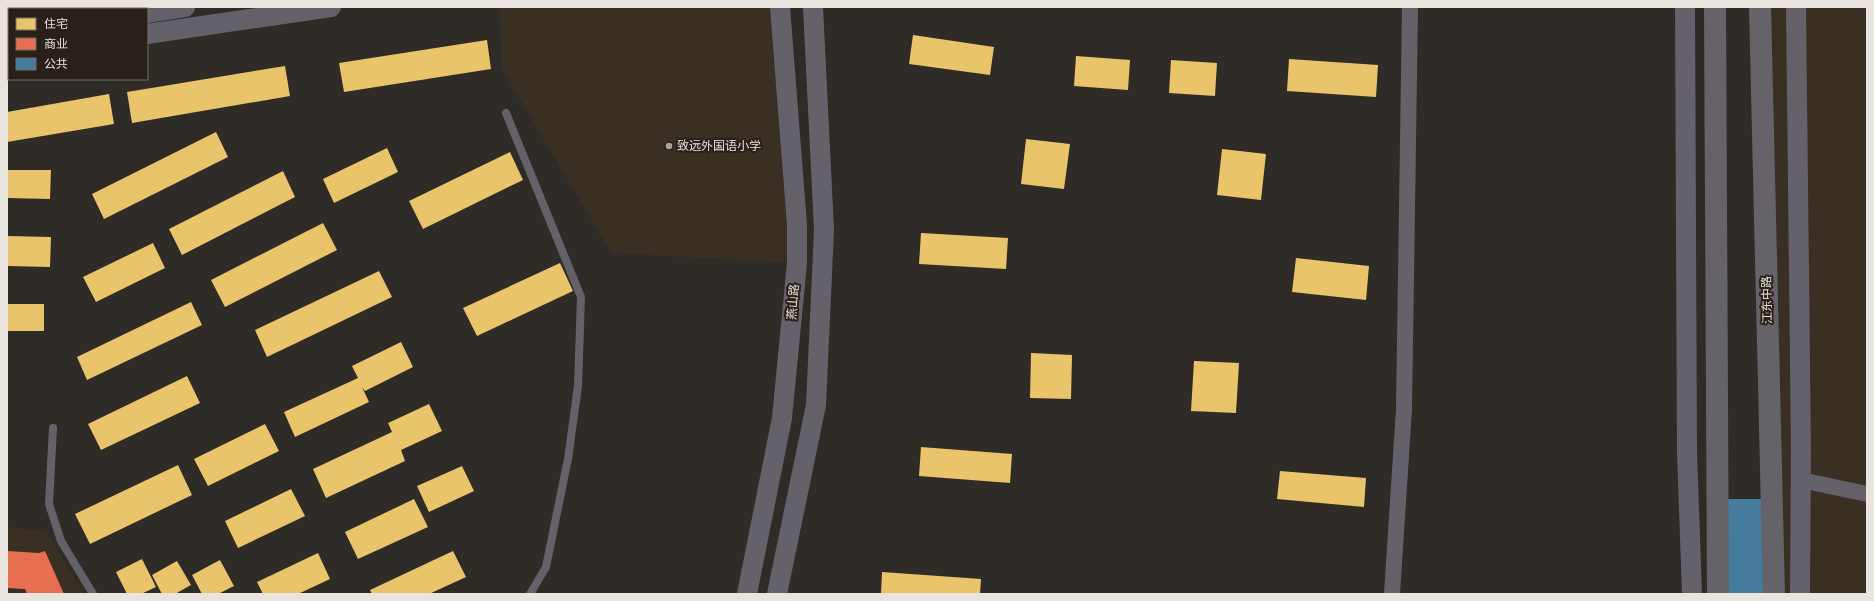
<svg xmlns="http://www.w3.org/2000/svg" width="1874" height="601" font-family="Helvetica,'Noto Sans SC',sans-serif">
<rect width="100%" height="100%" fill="#2f2b26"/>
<path fill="#3a2f23" d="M500 7H780L797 263 611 253 501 67Z
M1760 7H1867V594H1774Z
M7 527 46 531 84 594H7Z"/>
<path fill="#e9c46a" d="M913 35 994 47 990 75 909 64Z
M487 40 491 69 344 92 339 63Z
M1076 56 1130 60 1128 90 1074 86Z
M1289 59 1378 65 1376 97 1287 91Z
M1171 60 1217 63 1215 96 1169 93Z
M285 66 290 96 132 123 127 92Z
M109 94 114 124 7 142V112Z
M216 132 228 157 104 219 92 194Z
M1026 139 1070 144 1064 189 1021 184Z
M387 148 398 172 334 203 323 179Z
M1222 149 1266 154 1261 200 1217 195Z
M510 152 523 180 423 229 409 201Z
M7 170H51L50 199 7 198Z
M283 171 295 197 182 255 169 229Z
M323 223 337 250 225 307 211 280Z
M921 233 1008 238 1006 269 919 264Z
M7 236 51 237 50 267 7 266Z
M153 243 165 268 96 302 83 277Z
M1296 258 1369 266 1366 300 1292 292Z
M560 263 573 291 477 336 463 308Z
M379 271 392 297 267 357 255 330Z
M191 302 202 325 87 380 77 357Z
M7 304H44V331H7Z
M401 342 413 367 365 391 362 387 369 402 295 437 284 412 358 378 352 366Z
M1031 353 1072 355 1071 399 1030 398Z
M1194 361 1239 363 1236 413 1191 411Z
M187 376 200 403 101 450 88 424Z
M429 404 442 431 401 450 405 461 326 498 313 469 392 432 388 423Z
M265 424 279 451 208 486 194 459Z
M921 447 1012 454 1010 483 919 476Z
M178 465 192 495 90 544 75 514Z
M462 466 474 491 429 512 417 486Z
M1280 471 1366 478 1364 507 1277 499Z
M291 489 305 516 238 548 225 521Z
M414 499 428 527 358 559 345 532Z
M453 551 466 577 429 594H372L370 590Z
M318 553 330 579 298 594H263L257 582Z
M142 559 156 587 141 594H127L116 572Z
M220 560 234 586 218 594H202L192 575Z
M177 561 191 585 175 594H162L152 575Z
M882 572 981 579 980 594H881Z"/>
<path fill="#e76f51" d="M7 551 39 553 45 551 64 594H27L25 589 7 588Z"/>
<path fill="#457b9d" d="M1725 499H1774V594H1724Z"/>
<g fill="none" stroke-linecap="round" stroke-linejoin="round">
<path stroke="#65616a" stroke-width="8" d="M506 113 581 297 578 386 568 459 546 567 530 594
M53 428 49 504 61 541 93 594"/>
<path stroke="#65616a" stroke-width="16" d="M1801 480 1867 494
M1392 594 1404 409 1410 7"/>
<path stroke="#65616a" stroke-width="20" d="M1685 7 1687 452 1692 594
M1796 7 1801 451 1800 594
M147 13 185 7
M147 34 331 7
M7 35H9
M7 55H9
M747 594 782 418 797 263V225L780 7
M777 594 816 405 824 230 813 7"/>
<path stroke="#656269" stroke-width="22" d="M1715 7 1718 594
M1760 7 1774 594"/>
</g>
<circle fill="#a8a39e" stroke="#292119" stroke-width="1.5" cx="669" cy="146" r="4"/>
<g text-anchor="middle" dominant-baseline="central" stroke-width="4" stroke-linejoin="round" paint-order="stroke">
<g font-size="12" fill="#e9e4de" stroke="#292119" text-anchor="start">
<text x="677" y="146">致远外国语小学</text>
</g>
<g font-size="12" fill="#e9e4de" stroke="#292119">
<text transform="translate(1767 300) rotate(-91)">江东中路</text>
<text transform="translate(793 302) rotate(-85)">燕山路</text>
</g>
</g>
<rect width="1874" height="601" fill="none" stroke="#e9e4de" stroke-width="16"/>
<rect x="8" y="8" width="140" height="72" fill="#292119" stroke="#766f68"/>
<rect x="16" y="18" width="20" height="12" fill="#e9c46a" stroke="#766f68"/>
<text x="44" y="28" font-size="12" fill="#e9e4de">住宅</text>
<rect x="16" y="38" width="20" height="12" fill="#e76f51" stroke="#766f68"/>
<text x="44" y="48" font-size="12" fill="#e9e4de">商业</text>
<rect x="16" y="58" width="20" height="12" fill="#457b9d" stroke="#766f68"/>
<text x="44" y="68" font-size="12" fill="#e9e4de">公共</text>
</svg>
